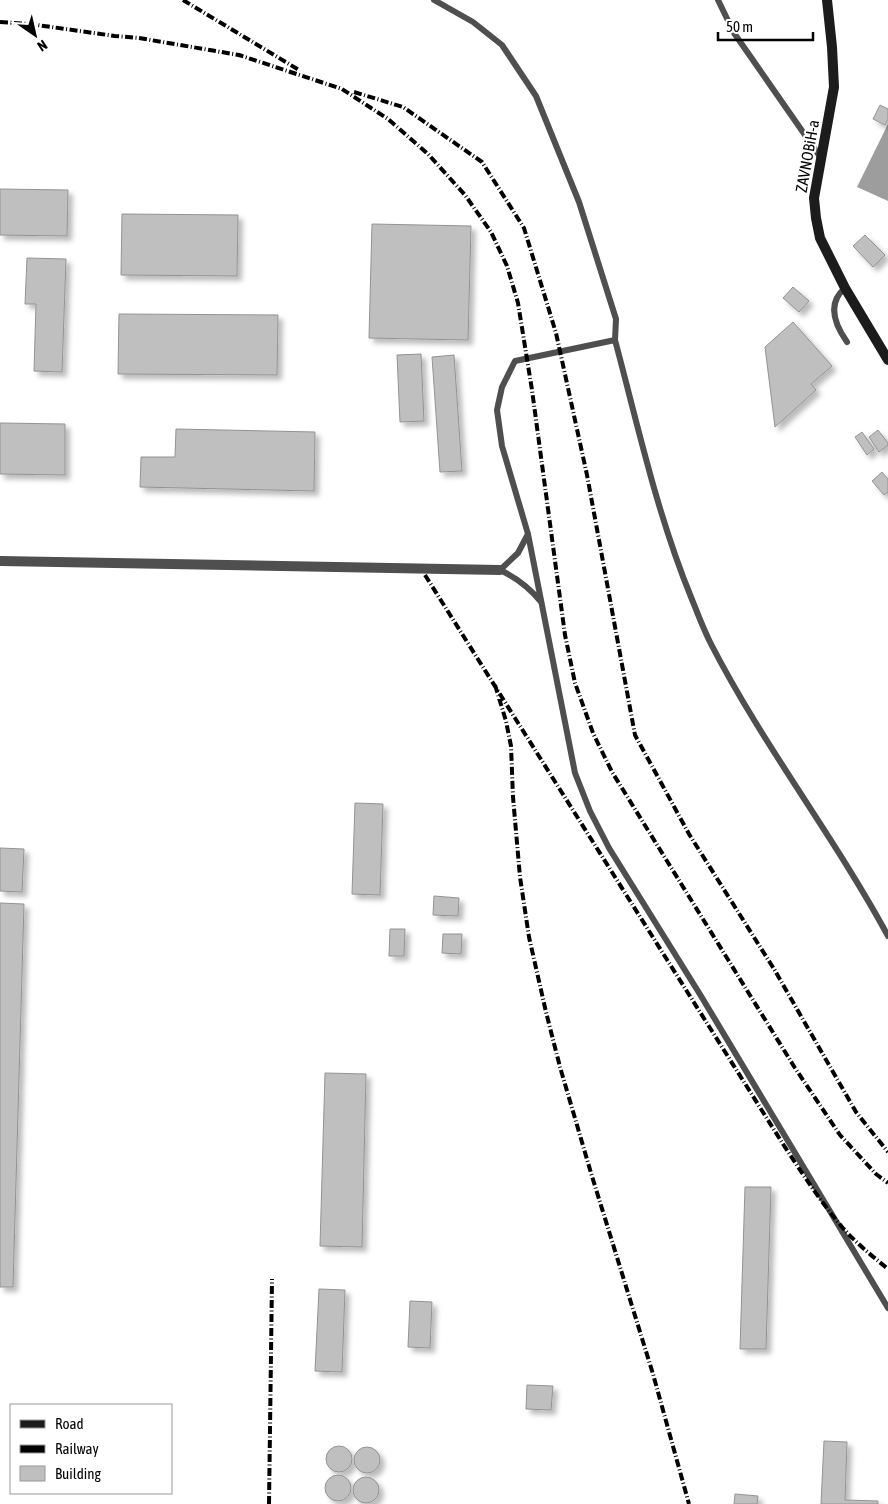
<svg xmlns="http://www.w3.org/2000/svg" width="888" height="1504" font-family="'Asap Condensed',sans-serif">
<defs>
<filter id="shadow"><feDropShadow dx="4.5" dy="4.5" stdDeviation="2.5" flood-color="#0004"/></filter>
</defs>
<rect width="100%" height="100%" fill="#fff"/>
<path fill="#9d9d9d" d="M888 124V201L857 187Z"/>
<path fill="#bfbfbf" stroke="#939393" filter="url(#shadow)" d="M880 105 888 109V119L885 125 873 119Z
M0 189 68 190 67 236 0 235Z
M122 214 238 215 237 276 121 275Z
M372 224 471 226 468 340 369 338Z
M865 235 885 255 873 267 853 246Z
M27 258 66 259 62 372 34 371 36 304H25Z
M793 287 809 301 799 312 783 298Z
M119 314 278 315 277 375 118 374Z
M793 322 832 366 811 384 816 390 775 427 765 347Z
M421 354 424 421 400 422 397 355Z
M454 355 462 471 440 472 432 357Z
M0 423 65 424V475L0 474Z
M176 429 315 432 314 491 140 487 141 457H175Z
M878 430 888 443V445L879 452 869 437Z
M862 432 874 449 867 455 855 437Z
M882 472 888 479V492L884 495 872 481Z
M355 803 383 804 380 895 352 894Z
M0 848 24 849 22 892 0 891Z
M434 896 459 898 458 916 433 915Z
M0 903 24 904 13 1287H0Z
M390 929H405L404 956H389Z
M443 934H462L461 954 442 953Z
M325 1073 366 1074 362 1247 320 1246Z
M745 1187H771L766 1349H740Z
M319 1289 345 1290 342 1372 315 1371Z
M410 1301 432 1302 430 1348 408 1347Z
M527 1385 553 1386 551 1410 526 1409Z
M824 1441 847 1442 845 1500 878 1501V1504H821Z
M326 1459a13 13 0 1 1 26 0a13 13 0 1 1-26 0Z
M354 1460a13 13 0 1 1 26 0a13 13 0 1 1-26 0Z
M325 1488a13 13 0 1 1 26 0a13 13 0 1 1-26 0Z
M353 1490a13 13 0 1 1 26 0a13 13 0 1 1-26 0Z
M735 1494 758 1496 757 1504H734Z"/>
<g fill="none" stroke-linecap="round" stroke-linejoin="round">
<path stroke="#4f4f4f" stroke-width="6" d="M434 0 473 22 502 45 536 96 579 202 616 319 615 340C638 426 657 514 691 597 697 612 703 628 710 642 762 744 834 836 888 936
M718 0 734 33 821 158
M845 288C826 304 835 325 847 342
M615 340 515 361 502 387 497 410 502 446 528 534 575 773 590 811 609 848 701 996 888 1308
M528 534 518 553 500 570C517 578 529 587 541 602"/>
<path stroke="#4f4f4f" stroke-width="10" d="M0 561 500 570"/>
<path stroke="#1c1c1c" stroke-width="10" d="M827 0 832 47 834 87 814 198 816 218 820 238 845 288 888 360"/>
<path stroke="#000" stroke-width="4" stroke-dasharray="8 2.5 1 2.5" stroke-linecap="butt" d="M183 0 299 70
M0 22 30 24 115 36 139 38 239 55 342 89 388 119 428 154 465 195 491 232 507 266 518 303 532 390 565 635 575 683 593 733 612 772 795 1068 840 1135 876 1174 888 1183
M354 92 403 107 482 162 524 228 556 333 587 475 635 735 689 834 774 969 856 1112 888 1152
M425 575 783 1144C802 1173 820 1201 842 1227 856 1243 872 1256 888 1269
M495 685 506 721 511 746 513 797 520 877 529 937 546 1012 560 1067 591 1173 653 1374 689 1504
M269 1504 272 1279"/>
</g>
<g text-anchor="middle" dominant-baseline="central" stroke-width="4" stroke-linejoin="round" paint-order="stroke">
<g font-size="16" fill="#000" stroke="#fff">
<text transform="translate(807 156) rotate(-80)">ZAVNOBiH-a</text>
</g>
</g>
<rect x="10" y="1404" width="162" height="90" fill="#ffffff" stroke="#999999"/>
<rect x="20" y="1420" width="25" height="8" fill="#1c1c1c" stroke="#999999"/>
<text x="55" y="1429" font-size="15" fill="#000000">Road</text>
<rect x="20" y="1445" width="25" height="8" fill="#000000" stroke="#999999"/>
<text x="55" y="1454" font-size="15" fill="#000000">Railway</text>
<rect x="20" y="1466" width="25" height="15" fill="#bfbfbf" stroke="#999999"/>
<text x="55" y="1479" font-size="15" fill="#000000">Building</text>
<g transform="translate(35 35) rotate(146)" stroke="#ffffff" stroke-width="4" paint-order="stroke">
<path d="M0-4L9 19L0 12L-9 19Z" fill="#000000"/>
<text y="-8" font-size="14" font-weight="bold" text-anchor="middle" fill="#000000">N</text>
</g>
<path d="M718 32v8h95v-8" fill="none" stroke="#000000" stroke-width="2.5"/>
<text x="726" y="32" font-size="15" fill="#000000" stroke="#ffffff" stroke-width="4" paint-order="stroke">50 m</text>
</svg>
